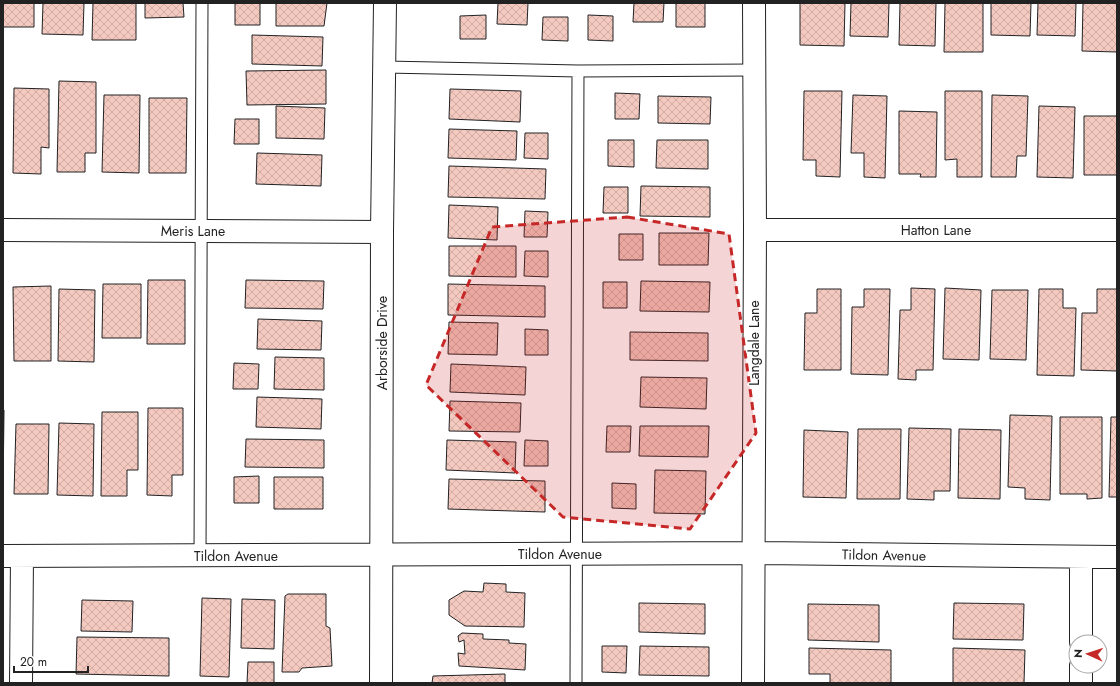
<svg xmlns="http://www.w3.org/2000/svg" width="1120" height="686" font-family="Jost,sans-serif">
<defs>
<pattern id="building-cross-hatch" width="8" height="8" patternUnits="userSpaceOnUse"><rect width="8" height="8" fill="#f3c9c0"/><path d="M0 0l8 8M0 8l8-8" fill="none" stroke="#d0aca5"/></pattern>
</defs>
<rect width="100%" height="100%" fill="#fff"/>
<path fill="url(#building-cross-hatch)" stroke="#222" d="M3 3H34V27H3Z
M43 3H84L83 35 42 34Z
M93 3H136V40H92Z
M145 3H183L184 17 145 18Z
M235 3H260V25H235Z
M276 3H327L324 26H276Z
M498 3H528L527 25 497 24Z
M634 3H664L663 22H633Z
M676 3H705V27H676Z
M800 3H845L844 46 800 45Z
M851 3H889L888 37 850 36Z
M900 3H936L935 46 899 45Z
M945 3H983V52H944Z
M991 3H1031L1030 36 991 35Z
M1038 3H1076L1075 36 1037 35Z
M1083 3H1117V52L1082 51Z
M486 15V39H460V16Z
M588 15 613 16V41L588 40Z
M543 17H568V41L542 40Z
M252 35 323 37 322 66 252 64Z
M326 70V104L247 105 246 71Z
M59 81 96 82V153H85V172H57Z
M14 88 49 89V148L41 147V174L13 173Z
M450 89 521 91 520 122 449 119Z
M804 91H842L840 177 816 176V160H803Z
M945 91H982V177H957V159L945 160Z
M615 93 640 94 639 119H615Z
M104 95H140L139 173 102 172Z
M853 95 887 96 885 178 864 177V153H851Z
M992 95 1028 96 1026 156H1017L1016 177H991Z
M658 96 711 97 710 124 658 123Z
M149 98H187L186 173H149Z
M276 106 325 108 324 139 276 138Z
M1039 106 1075 107 1073 178 1037 177Z
M899 111 937 112 936 177H920L921 174H899Z
M1084 116H1117V175H1084Z
M235 119H259V144H234Z
M449 129 517 131 516 160 448 158Z
M525 133H548V159L524 158Z
M608 140H634V167L608 166Z
M657 140H708V169L656 168Z
M257 153 322 155 321 186 256 184Z
M449 166 546 169 545 199 448 197Z
M641 186 710 187V217L640 216Z
M604 187H628V213H603Z
M449 205 498 207 497 240 448 238Z
M525 211 548 212 547 237H524Z
M659 233H709L708 265H659Z
M619 234H643V260H619Z
M449 246H516V277L449 276Z
M525 251H548V277L524 276Z
M148 280H185V344H147Z
M246 280 324 281 323 309 245 308Z
M641 281 710 282 709 312 640 311Z
M603 282H627V308H603Z
M103 284H141V338H102Z
M448 284 545 286V317L448 315Z
M51 286V361H14L13 287Z
M911 288 935 289 933 370H916V380L898 379 900 310H911Z
M945 288 981 290 979 360 943 359Z
M59 289 95 290 94 362 58 361Z
M817 289H841V370H804L805 313H817Z
M864 289H890L888 375 851 374 852 307H864Z
M1039 289H1063V308H1076L1074 376 1037 375Z
M1097 289H1117V371L1081 370 1082 313H1097Z
M992 290H1028L1026 360 990 359Z
M258 319 322 321 321 350 257 349Z
M449 322 498 323 497 355 448 354Z
M525 329 548 330V355H525Z
M630 332 708 333V361L630 360Z
M275 357 324 358V390L274 389Z
M234 363 259 364 258 389H233Z
M451 364 526 367 525 395 450 392Z
M641 377 707 378 706 409 640 407Z
M257 397 322 399 321 429 256 427Z
M450 401 521 403 520 432 449 431Z
M148 408H183V475H172V496L147 495Z
M3 410H4L3 494Z
M102 412H138V470H127V496H101Z
M1010 415 1052 416 1050 500 1025 499V488L1008 487Z
M1060 417H1102V498L1087 499V494H1060Z
M1111 417H1117V497H1109Z
M59 423 94 424 93 496 57 495Z
M16 424H49L48 494H14Z
M607 426H631L630 452H606Z
M640 426H709L708 457 639 456Z
M909 428 951 429 950 491H934V500L907 499Z
M858 429H901L900 499H857Z
M959 429 1001 430 1000 499 958 498Z
M804 430 848 432 846 498 803 497Z
M246 439 324 440V468L245 467Z
M447 440 516 442 515 473 446 470Z
M525 440 548 441V466H524Z
M655 470 706 471 705 514 654 513Z
M259 476V503H234V477Z
M274 477H323V509H274Z
M449 479 545 481V512L448 509Z
M612 483 636 484V509L612 508Z
M484 583 506 584V592L525 593 524 627 465 626 449 615V600L464 591 483 592Z
M288 594H326V626L330 628 332 666 302 668 299 672H282L285 596Z
M202 598 231 599 229 677 200 676Z
M242 599 275 600 274 649 241 648Z
M82 600 133 601 132 632 81 631Z
M639 603 705 604V634L639 632Z
M954 603 1024 604 1023 640 953 639Z
M808 604 879 605V642L808 640Z
M462 633 483 634V639L509 640V643L526 644 525 670 459 666 458 653 465 654 464 640 459 642 458 636Z
M77 637 169 638V676L76 674Z
M602 646H627L626 673 602 672Z
M640 646 709 647V676L639 675Z
M809 648 891 650V683H830V674H809Z
M953 648 1025 650 1024 683H953Z
M248 662H274V683H247Z
M505 674V683H432L433 676Z"/>
<g fill="none" stroke-linecap="round" stroke-linejoin="round">
<g stroke="#222" stroke-width="13">
<path id="service" d="M385 67 578 71 754 70
M200 556 202 3
M576 683 578 71"/>
</g>
<g stroke="#222" stroke-width="24">
<path id="minor" d="M3 230 382 232
M755 230H1117
M3 556 753 553 1117 557
M1081 558V642
M21 683 22 556
M381 683 382 232 385 3
M753 683 755 230 754 3
M1081 683V666"/>
</g>
<use href="#service" stroke="#fff" stroke-width="11"/>
<use href="#minor" stroke="#fff" stroke-width="22"/>
</g>
<path fill="#c62828" fill-opacity="0.2" stroke="#c62828" stroke-width="3" stroke-dasharray="8 5" stroke-linejoin="round" d="M627 217 729 234 756 433 690 529 563 517 426 385 492 227Z"/>
<g text-anchor="middle" dominant-baseline="central" stroke-width="3" stroke-linejoin="round" paint-order="stroke">
<g font-size="14" fill="#222" stroke="#fff">
<text x="936" y="230">Hatton Lane</text>
<text x="193" y="231">Meris Lane</text>
<text transform="translate(382 343) rotate(-90)">Arborside Drive</text>
<text transform="translate(754 343) rotate(-90)">Langdale Lane</text>
<text x="560" y="554">Tildon Avenue</text>
<text transform="translate(884 555) rotate(1)">Tildon Avenue</text>
<text x="236" y="556">Tildon Avenue</text>
</g>
</g>
<rect width="1120" height="686" fill="none" stroke="#222222" stroke-width="8"/>
<g transform="translate(1088 654) rotate(273)"><circle r="19" fill="#ffffff" stroke="#a7a7a7"/>
<path d="M0-3L7 15L0 10L-7 15Z" fill="#c62828"/>
<text y="-6" font-size="11" font-weight="bold" text-anchor="middle" fill="#222222">N</text>
</g>
<path d="M14 666v6h74v-6" fill="none" stroke="#222222" stroke-width="2"/>
<text x="20" y="666" font-size="12" fill="#222222" stroke="#ffffff" stroke-width="3" paint-order="stroke">20 m</text>
</svg>
